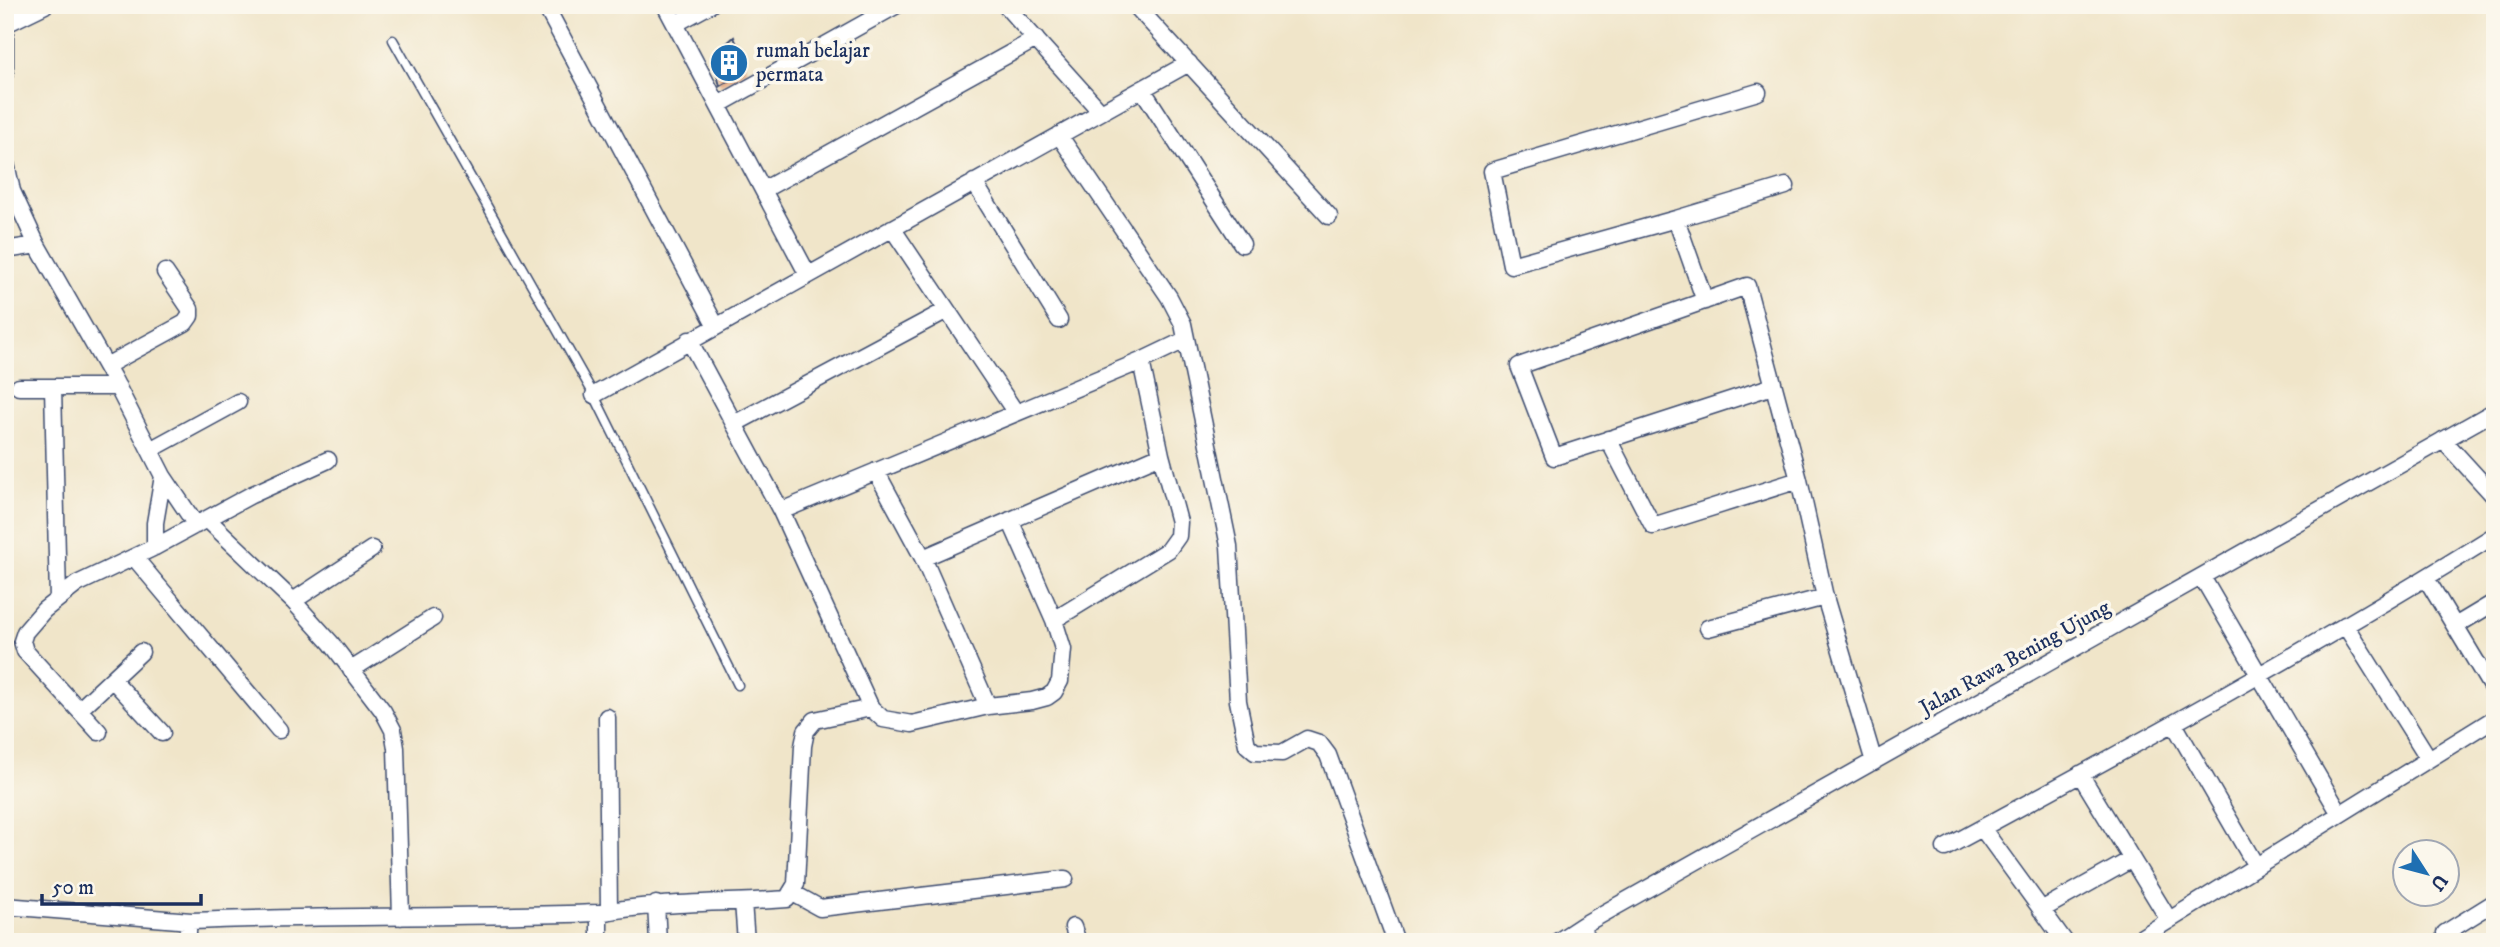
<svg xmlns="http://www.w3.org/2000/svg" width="2500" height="947" font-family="'IM FELL DW Pica',serif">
<rect width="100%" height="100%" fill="#fbf7ec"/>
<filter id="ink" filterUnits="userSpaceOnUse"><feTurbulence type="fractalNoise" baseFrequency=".0143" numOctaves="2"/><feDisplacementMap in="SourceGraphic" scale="14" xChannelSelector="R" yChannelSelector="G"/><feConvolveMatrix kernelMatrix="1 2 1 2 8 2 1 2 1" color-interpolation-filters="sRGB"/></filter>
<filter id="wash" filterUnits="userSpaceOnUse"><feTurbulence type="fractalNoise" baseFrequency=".00686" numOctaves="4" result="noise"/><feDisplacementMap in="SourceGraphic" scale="28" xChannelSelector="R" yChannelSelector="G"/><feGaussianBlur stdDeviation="1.57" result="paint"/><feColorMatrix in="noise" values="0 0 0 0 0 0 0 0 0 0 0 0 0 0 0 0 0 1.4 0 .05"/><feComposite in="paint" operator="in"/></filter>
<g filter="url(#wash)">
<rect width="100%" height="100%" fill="#f0e5c9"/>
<g id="blocks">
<path fill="#e09f75" d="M734 37 747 70 720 86 712 56Z"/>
</g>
</g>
<g filter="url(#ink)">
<use href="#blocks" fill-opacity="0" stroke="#3b4a6e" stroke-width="2"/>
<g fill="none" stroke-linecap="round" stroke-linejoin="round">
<g stroke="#3b4a6e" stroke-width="11">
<path id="service" d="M393 40 594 395 738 685
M1583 925 1595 942"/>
</g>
<g stroke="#3b4a6e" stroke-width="19">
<path id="minor" d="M545 5 716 326
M665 5 808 275
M1005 5 1101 112
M1135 5 1329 216
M6 24 45 5
M675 24 710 5
M5 73V5
M1142 89 1242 244
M718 105 897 5
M1059 135 1169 297 1183 324 1229 546 1238 701 1247 745 1255 752 1282 753 1307 739 1319 743 1328 755 1396 942
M5 159 12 191 37 245 114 380 163 476 196 525
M974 182 1059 320
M763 190 1036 39
M1676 219 1511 265 1492 171 1758 92
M892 228 1016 413
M5 250 37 245
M1705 301 1676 219 1786 186
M106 366 185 323 190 316V309L165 272
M1773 386 1554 457 1519 366 1747 286 1799 480 1825 597 1874 762
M19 387H118
M53 387 58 599
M594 395 1189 63
M734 424 947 310
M1608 439 1653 526 1799 480
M2443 440 2495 497
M150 450 238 402
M876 471 923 558 988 706
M781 511 1141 361 1185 340
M207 519 293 601
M155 547V523L163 476
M372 549 293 601 331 643 383 711 393 730 396 748 401 917
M134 557 279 730
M923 558 1161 455
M2202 577 2340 814
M2426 578 2495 693
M1054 620 1168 550 1178 536 1179 522 1161 455 1141 361
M2345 625 2429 759
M2455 626 2495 602
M1708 628 1825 597
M351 670 433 618
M112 679 162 733
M871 708 883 719 912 724 988 706 1032 701 1047 697 1054 692 1060 681 1063 649 1054 620 1010 520
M79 710 141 652
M607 717 609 911
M2174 724 2256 866
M99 732 25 651 22 641 25 632 44 610 77 584 155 547 251 495 328 460
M2080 774 2169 920
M1982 828 2065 942
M1945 848C2130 748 2316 647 2495 535
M791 892 820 908 1065 879
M743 902 746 942
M656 904 658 942
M5 906 191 921
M2041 910 2132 859
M1073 927 1078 942
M2445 933 2495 902
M188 942V927L191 921C327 915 463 918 599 913
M599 942V913C661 901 724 904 787 899L796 884 803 746 806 731 815 720 871 708 781 511 689 340
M1557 942 1583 925 2495 411
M2134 942 2495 718"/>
</g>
<use href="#service" stroke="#fff" stroke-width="8"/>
<use href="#minor" stroke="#fff" stroke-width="16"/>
</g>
</g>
<defs>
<g id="building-disc" transform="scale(2.0125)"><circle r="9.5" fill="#1f6fb2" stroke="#fbf7ec"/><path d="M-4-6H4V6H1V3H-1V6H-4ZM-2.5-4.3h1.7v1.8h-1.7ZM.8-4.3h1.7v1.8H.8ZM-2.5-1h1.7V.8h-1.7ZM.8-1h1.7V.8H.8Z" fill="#fff"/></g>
</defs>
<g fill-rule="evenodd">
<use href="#building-disc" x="729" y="63"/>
</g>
<g text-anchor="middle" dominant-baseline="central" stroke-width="7" stroke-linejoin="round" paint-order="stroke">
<g font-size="21" fill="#1b2f5e" stroke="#fbf7ec" text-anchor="start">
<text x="756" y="51">rumah belajar<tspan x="756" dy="24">permata</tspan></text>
</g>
<g font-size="21" fill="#1b2f5e" stroke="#fbf7ec">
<text transform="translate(2015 658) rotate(-29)">Jalan Rawa Bening Ujung</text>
</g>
</g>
<rect width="2500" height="947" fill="none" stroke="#fbf7ec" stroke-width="28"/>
<g transform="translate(2426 873) rotate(126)"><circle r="33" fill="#fbf7ec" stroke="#a1a7b3" stroke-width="2"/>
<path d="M0-5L12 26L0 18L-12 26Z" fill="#1f6fb2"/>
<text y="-10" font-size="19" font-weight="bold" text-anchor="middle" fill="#1b2f5e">U</text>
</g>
<path d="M42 894v10h159v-10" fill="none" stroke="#1b2f5e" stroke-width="3.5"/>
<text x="52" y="894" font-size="21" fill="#1b2f5e" stroke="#fbf7ec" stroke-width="5" paint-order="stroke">50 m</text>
</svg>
